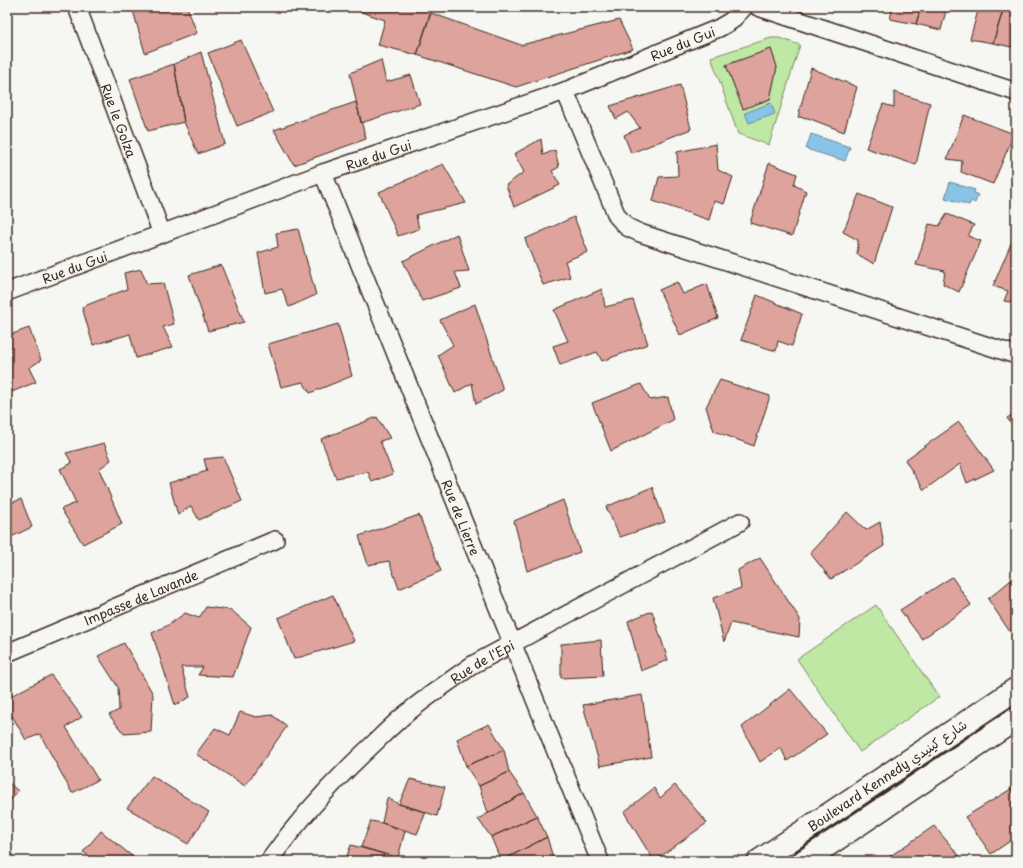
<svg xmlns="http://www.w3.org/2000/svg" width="1023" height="868" font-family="'Playpen Sans','Playpen Sans Arabic',sans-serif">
<rect width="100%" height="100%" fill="#f6f6f2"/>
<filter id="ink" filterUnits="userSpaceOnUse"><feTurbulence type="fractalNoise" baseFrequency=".025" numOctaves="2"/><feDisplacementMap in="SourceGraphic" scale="8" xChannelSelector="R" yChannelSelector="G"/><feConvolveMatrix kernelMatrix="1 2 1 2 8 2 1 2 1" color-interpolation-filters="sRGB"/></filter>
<g filter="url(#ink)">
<path fill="#bee8a4" stroke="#7c8961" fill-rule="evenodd" d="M771 38H779L800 45 769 145 738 134 711 57ZM771 49 777 67 770 99 743 109 726 65Z
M876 605 939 697 860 752 797 659Z"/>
<path fill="#89c4e8" stroke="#6a8697" d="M771 103 775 114 749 123 745 113Z
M811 134 850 147 845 161 806 149Z
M950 182 975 190 974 193 978 195 975 203 971 201 969 205 945 198Z"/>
<path fill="#dda39c" stroke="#3b2a1e" d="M132 7H187L197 33 145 53Z
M347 7H432L417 55 378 45 385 20Z
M893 7H921L916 24 890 19Z
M921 7H947L941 30 916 24Z
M979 7H1004L993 43 970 39Z
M1004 7H1008L1016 10V48L993 43Z
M431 13 521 45 619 20 633 49 516 87 417 55Z
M241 40 273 112 237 126 208 53Z
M771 49 777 67 770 99 743 109 726 65Z
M201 52 225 144 198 154 184 122 174 64Z
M381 60 386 82 411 75 420 104 361 123 350 73Z
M174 64 184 122 148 131 130 79Z
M811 68 857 87 844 132 808 118 798 117Z
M680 85 691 129 631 153 624 135 640 128 628 112 616 119 610 106Z
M894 92 930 103 916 165 866 148 883 104 894 107Z
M356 102 366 139 294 165 274 130Z
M964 115 1014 134 993 184 961 172 962 161 947 159Z
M541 139 543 155 555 150 559 167 552 171 560 185 514 207 506 185 524 172 514 154Z
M716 144 718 170 733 177 724 204 714 201 709 220 653 201 659 177 678 176 677 152Z
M769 163 797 174 794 185 806 191 792 236 750 223Z
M443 164 466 203 416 215 419 229 398 236 379 192Z
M859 194 892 207 874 264 857 254 858 240 843 232Z
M947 214 974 225 968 236 981 241 959 292 943 284 945 271 916 265 929 224 939 226Z
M574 217 588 252 565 261 570 277 543 285 525 239Z
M298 229 316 295 289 307 282 289 265 293 258 253 278 247 276 233Z
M457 234 469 271 455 272 461 288 422 301 403 261Z
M1012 241 1016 243V303L1004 301 1008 291 993 286Z
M221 265 244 322 208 331 189 275Z
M141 269 147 284 163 283 174 324 163 327 173 347 136 358 130 334 93 345 82 307 127 289 124 273Z
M677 282 683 294 707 284 718 318 680 335 659 290Z
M602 289 605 307 633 300 648 344 602 361 597 352 560 365 553 346 568 341 554 310Z
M757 295 802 314 792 346 778 341 776 351 741 340Z
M475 304 503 390 476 404 472 383 455 393 438 355 453 345 440 320Z
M338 324 352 376 310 393 303 382 281 387 268 344Z
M29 328 41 360 29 368 36 382 7 394V336Z
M720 380 770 396 754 446 714 431 706 407Z
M641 384 650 400 668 397 673 420 611 451 592 403Z
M1016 413V431L1007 418Z
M377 417 390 438 380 441 393 474 372 482 368 472 336 478 321 439Z
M959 422 994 470 967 483 960 464 924 490 905 460Z
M104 443 111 460 99 469 122 524 83 544 61 509 76 503 60 469 72 463 66 453Z
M223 457 242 501 199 520 191 506 178 515 169 483 207 471 204 459Z
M652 487 665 522 620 537 606 507Z
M21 499 32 527 7 539V505Z
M563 500 580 552 527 571 514 521Z
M847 512 866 530 880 522 884 546 831 579 810 553Z
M419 515 441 571 399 589 389 561 368 565 359 536Z
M760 558 800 619 799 637 731 623 724 642 713 598 741 588 738 570Z
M1016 576V627L1010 632 988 599Z
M952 577 971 605 922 639 900 610Z
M333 595 354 641 294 659 278 618Z
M206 607 231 610 251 627 233 677 198 675 203 667H181L190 697 175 705 152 633 170 624 185 613 199 618Z
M652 611 668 660 641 671 628 621Z
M601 640 603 676 561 678V644Z
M124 643 153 694 151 732 124 734 109 715 119 710 118 687 98 656Z
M51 675 82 717 66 727 98 780 72 793 40 734 26 740 7 707V698Z
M790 689 827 734 787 761 781 748 760 762 742 727Z
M642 695 651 757 600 766 583 705Z
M240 712 256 717 272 715 287 726 245 786 196 754 215 728 230 735Z
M489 724 504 750 466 766 457 739Z
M504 750 509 772 479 786 466 766Z
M509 772 524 793 488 813 479 786Z
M152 776 209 812 188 844 127 808Z
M410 779 445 787 437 816 399 804Z
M7 781 18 791 7 804Z
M675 785 707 823 654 861 624 812 654 788 660 798Z
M1016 786V837L991 854 965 817Z
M524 793 537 816 491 837 478 819Z
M387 798 399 804 426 812 417 834 382 823Z
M537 816 547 837 501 861 491 837Z
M371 821 382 823 405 831 398 858 361 847Z
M934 826 964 861H883Z
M101 831 138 861H90L92 858 83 852Z
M547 837 554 861H501Z
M351 845 384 854 382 861H345Z"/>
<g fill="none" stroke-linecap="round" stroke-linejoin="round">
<g stroke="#3b2a1e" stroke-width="20">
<g id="street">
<path id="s1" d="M77 7 162 234"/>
<path d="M758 7 1016 92"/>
<path d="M565 91 617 216 627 227 640 233 1016 355"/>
<path id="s2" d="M323 173 600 861"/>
<path id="s3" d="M7 292 323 173 565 91 719 28 731 21 744 7"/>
<path id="s4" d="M7 653 275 540"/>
<path id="s5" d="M269 861C298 820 331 784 367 750 382 736 396 721 412 709 432 693 453 679 474 664L740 522"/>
</g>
</g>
<g stroke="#3b2a1e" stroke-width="25">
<path id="secondary" d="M759 861 1016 689
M804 861 1016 719"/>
</g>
<use href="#street" stroke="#f6f6f2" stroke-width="17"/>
<use href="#secondary" stroke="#f6f6f2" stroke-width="22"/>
</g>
</g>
<g text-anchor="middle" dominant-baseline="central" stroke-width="3" stroke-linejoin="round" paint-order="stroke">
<g font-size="13" fill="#3b2a1e" stroke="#f6f6f2">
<text stroke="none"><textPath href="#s3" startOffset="720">Rue du Gui</textPath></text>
<text stroke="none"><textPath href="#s1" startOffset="121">Rue le Golza</textPath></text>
<text stroke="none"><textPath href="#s3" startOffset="396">Rue du Gui</textPath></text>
<text stroke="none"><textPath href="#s3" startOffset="72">Rue du Gui</textPath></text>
<text stroke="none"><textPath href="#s2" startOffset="371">Rue de Lierre</textPath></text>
<text stroke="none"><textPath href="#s4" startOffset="145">Impasse de Lavande</textPath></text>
<text stroke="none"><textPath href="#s5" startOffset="294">Rue de l'Epi</textPath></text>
<text transform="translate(887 775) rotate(-34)">Boulevard Kennedy شارع كينيدي</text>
</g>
</g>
<rect width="1023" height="868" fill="none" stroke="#f6f6f2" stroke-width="24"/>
<rect x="12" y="12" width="999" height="844" fill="none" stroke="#3b2a1e" stroke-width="1.5" filter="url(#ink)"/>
</svg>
